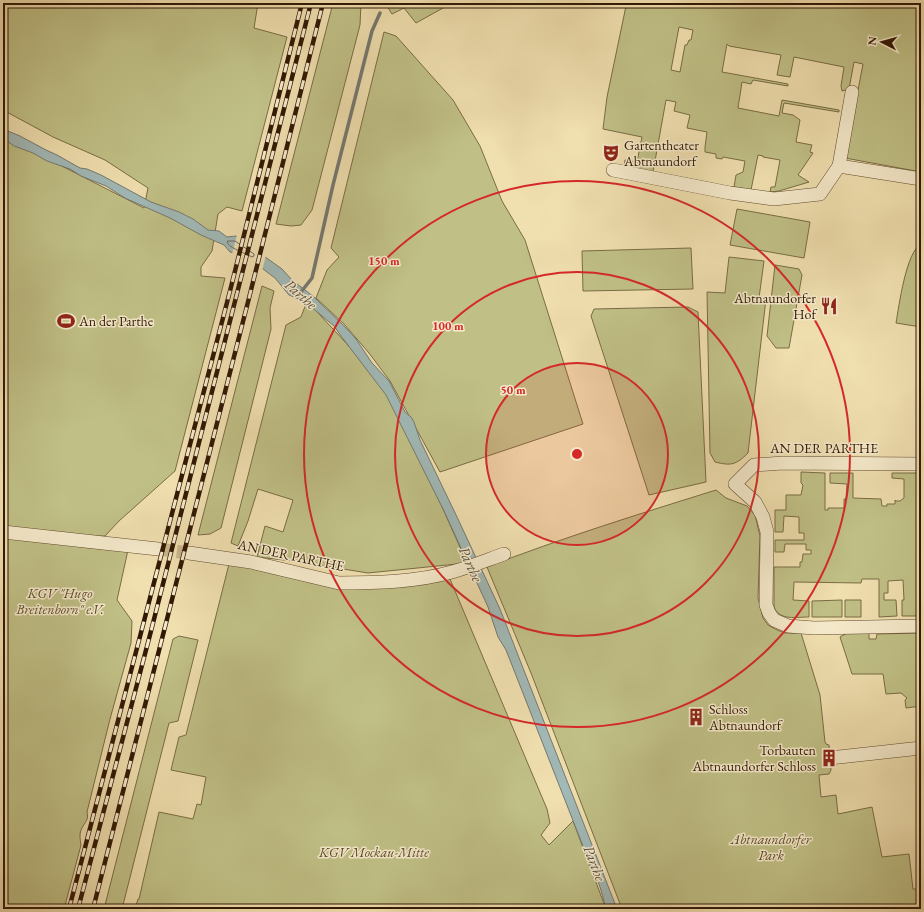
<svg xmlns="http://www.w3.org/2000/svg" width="924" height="912" font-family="'EB Garamond',serif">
<rect width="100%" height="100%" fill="#f0dfaf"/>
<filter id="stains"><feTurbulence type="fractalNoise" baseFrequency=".005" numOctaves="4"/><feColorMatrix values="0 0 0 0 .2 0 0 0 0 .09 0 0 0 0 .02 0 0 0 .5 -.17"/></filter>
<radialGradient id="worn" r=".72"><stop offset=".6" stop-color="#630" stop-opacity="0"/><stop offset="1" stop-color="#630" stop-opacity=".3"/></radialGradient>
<path fill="#c0c086" stroke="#796c45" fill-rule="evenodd" d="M3 3H258L254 28 287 37 242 211 227 207 218 214 212 251 201 267V276L225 278 175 471 119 521 105 536 79 537 3 526V136L144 208 148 188 105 160 53 137 3 110Z
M333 3H361L360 25 312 210 301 225 291 226 276 224Z
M385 3H452L416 23 404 8 392 14Z
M629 3H921V172L845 158 863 64 854 62 849 89 842 91 841 86 844 67 794 57 790 77 777 75 781 55 729 46 727 44 722 72 788 84V86L753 80 751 84 742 82 738 108 779 116 782 100 839 110V112L784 103 782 113 793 115 800 120 796 142 812 145 810 152 813 153 798 175 809 182 779 191 770 192 771 187H775L780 160 763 157V156L758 155 751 190 734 187 736 175 743 172 745 161 723 157 722 159 716 158V154L705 152V147L707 132 687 128 690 115 674 111 676 102 666 100 653 172 624 166 625 160 637 162 642 137 603 129 607 97 626 6ZM679 27 693 30 691 40H689L687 45H685L680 72 671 70Z
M384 32 396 36 453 100 480 146 502 201 525 240 583 424 440 472 390 381 369 353 344 324 316 298 327 270 339 257 331 248Z
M737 209 810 222 804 258 730 245Z
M921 244V327L896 323C899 306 906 252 921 244Z
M691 248 693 289 583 291 582 251Z
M729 257 764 261 759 298 766 299 748 453C736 465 731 466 715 462L710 453 707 292 725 293Z
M775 265 799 269 802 275 789 348H776L767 336Z
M262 286 274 291 270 308 271 329 221 528 210 534 198 535Z
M307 301 346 343 383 387 407 428 467 563 368 573 293 561 257 557 265 526 283 532 293 500 258 489 248 521 238 546 231 543 286 325 301 317Z
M688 307 698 312 706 482 649 495 591 316 594 309Z
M801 472 825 473V510H828V508H844V499H846L847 484 830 483V473H853V498L881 499 882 506H887V504H895V500L896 501H900L904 498V479L892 478V473H921V566H918V575H921V616H902V600H904L903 580 888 581V593H884V600H896L897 616 879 617V579H862L861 583 794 582 793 600 809 601V617C796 617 780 621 774 607V567H800V562H802L803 554H811V550H806V544H785L784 552H775V540H804V533H799V517L784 516 783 532H775V510H786V495H801L803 485 801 483Z
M716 490 726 498 747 506 755 515 760 536 758 598 763 618 768 625 777 630 785 633H801L820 695 825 742 826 744 829 745 831 770 829 774 819 775 821 797 836 795 838 814 872 807 882 857 909 854 913 889H921V909H622L531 673 487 567C562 538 639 514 716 490Z
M3 537 128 550 117 600 132 621 131 643 110 719 87 812C89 820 85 822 82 828 79 833 80 839 81 845L64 909H3Z
M229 564 260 569 320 584 450 579 547 809 550 823 541 835 549 845 573 821 606 909H135L138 899H139L159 812 193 819 197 804 201 805 206 777 171 770 179 737 186 735Z
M842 600V617H812V601Z
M845 600H861V617H845Z
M869 632V639H876L877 634 921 633V706L906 708 905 700 907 698 901 693 886 694 883 674H852L840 637 847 633Z
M179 636 198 640 178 721 169 723 122 909H104L173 639Z"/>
<path fill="#a1b9b7" stroke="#75796f" d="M3 129 20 136 46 150 57 155 80 168 87 169 101 175 151 202 179 212 193 219 208 230 219 231 227 237 236 236 282 269 292 280 314 297 345 327 356 339 372 363 389 381 405 412 411 417 414 422 420 440 457 517 500 609 617 909H606C603 898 600 883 594 874L506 650 498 637 488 607 444 511 386 395 341 336 334 326 304 301 289 295 275 278 259 266 238 254 230 252 224 245 201 235 170 218 125 198 106 186 81 176 70 169 47 161 33 153 14 146 3 138Z"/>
<path fill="#f0dfaf" d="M237 235 266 255 262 271 237 256 232 254Z"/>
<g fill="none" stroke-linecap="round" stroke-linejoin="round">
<path stroke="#6a685e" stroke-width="1" d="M228 241H235L254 254V256L252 257C245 253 232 249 228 244Z"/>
<path stroke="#75796f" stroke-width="3.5" d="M301 292 312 278 333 185 372 31 380 13"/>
<path stroke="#cab78d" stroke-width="13" stroke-dasharray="13 6" stroke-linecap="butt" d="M158 549 189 553"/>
<g stroke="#624a2f" stroke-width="14">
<path id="minor" d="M839 166 852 92
M613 170 730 193 774 199 820 194 839 166 921 179
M921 464 783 463 754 465 735 484 755 502 763 517 767 532 766 605 769 613 774 620 788 626 814 628 921 626
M3 532 158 549
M189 553 251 562 339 583C376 583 416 582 452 572 470 567 487 560 504 554
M830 758 921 748"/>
</g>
<use href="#minor" stroke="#f5eacb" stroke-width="13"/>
<g stroke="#321804" stroke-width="4.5">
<path id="rail" d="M69 909 230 291 302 3
M78 909 151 631 311 3
M93 909 249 298 323 3"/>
</g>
<use href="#rail" stroke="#f5eacb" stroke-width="3" stroke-dasharray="9" stroke-linecap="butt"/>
</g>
<circle cx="577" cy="454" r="91" fill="#d62828" fill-opacity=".12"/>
<g fill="none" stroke="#d62828" stroke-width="2">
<circle cx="577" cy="454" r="91"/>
<circle cx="577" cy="454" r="182"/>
<circle cx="577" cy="454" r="273"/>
</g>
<defs>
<g id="theatre-bare" transform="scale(1.38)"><path d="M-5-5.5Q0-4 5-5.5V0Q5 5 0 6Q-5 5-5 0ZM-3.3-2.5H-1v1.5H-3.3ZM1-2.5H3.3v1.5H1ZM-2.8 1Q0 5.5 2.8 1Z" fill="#8f2418" stroke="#f5eacb" stroke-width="2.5" paint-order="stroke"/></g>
<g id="restaurant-bare" transform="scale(1.38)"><path d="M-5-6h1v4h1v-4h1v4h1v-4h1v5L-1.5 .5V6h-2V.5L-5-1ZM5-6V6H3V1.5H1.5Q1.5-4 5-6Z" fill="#8f2418" stroke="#f5eacb" stroke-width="2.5" paint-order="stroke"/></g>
<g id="stadium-bare" transform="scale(1.38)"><path d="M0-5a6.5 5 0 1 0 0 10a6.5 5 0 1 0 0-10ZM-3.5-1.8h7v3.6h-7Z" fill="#8f2418" stroke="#f5eacb" stroke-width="2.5" paint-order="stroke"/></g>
<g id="building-bare" transform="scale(1.38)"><path d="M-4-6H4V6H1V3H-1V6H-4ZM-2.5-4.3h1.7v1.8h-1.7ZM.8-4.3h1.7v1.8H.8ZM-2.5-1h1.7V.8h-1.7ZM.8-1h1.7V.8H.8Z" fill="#8f2418" stroke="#f5eacb" stroke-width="2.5" paint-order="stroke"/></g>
</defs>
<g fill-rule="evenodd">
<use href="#theatre-bare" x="611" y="153"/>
<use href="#restaurant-bare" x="829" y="306"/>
<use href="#stadium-bare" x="66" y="321"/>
<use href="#building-bare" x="696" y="717"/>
<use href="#building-bare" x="829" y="758"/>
</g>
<g text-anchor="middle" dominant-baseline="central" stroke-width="3" stroke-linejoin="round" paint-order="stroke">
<g font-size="14" fill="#321804" stroke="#f5eacb" text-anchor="start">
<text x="624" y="145">Gartentheater<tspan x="624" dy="16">Abtnaundorf</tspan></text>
<text x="816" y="298" text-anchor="end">Abtnaundorfer<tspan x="816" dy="16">Hof</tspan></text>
<text x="79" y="321">An der Parthe</text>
<text x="709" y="709">Schloss<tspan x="709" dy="16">Abtnaundorf</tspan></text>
<text x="816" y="750" text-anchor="end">Torbauten<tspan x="816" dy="16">Abtnaundorfer Schloss</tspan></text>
</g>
<g font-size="14" fill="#321804" stroke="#f5eacb">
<text x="824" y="448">AN DER PARTHE</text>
<text transform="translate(291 555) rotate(12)">AN DER PARTHE</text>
</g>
<g font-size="14" font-style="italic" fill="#5d4a2b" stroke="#f5eacb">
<text x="60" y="593">KGV "Hugo<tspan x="60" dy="16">Breitenborn" e.V.</tspan></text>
<text x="771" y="839">Abtnaundorfer<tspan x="771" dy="16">Park</tspan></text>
<text x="374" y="852">KGV Mockau-Mitte</text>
</g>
<g font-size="15" font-style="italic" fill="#595043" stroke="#f5eacb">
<text transform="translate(301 294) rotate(41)">Parthe</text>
<text transform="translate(471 564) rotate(66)">Parthe</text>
<text transform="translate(595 863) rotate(69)">Parthe</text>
</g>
</g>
<circle cx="577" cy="454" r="6" fill="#d62828" stroke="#f5eacb" stroke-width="2"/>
<g font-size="12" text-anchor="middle" font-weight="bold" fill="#d62828" stroke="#f5eacb" stroke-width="3" stroke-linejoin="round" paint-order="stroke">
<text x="384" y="265">150 m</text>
<text x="448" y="330">100 m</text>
<text x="513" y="394">50 m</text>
</g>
<rect width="924" height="912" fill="none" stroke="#f0dfaf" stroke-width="16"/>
<rect x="4" y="4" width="916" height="904" fill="none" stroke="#321804" stroke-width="2"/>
<rect x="8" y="8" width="908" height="896" fill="none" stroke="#321804"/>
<g transform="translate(882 42) rotate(276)" stroke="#f5eacb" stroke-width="3" paint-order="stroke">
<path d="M0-3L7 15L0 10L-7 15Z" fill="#321804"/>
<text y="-6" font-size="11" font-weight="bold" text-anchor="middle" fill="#321804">N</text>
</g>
<rect width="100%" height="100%" filter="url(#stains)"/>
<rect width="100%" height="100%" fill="url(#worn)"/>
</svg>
